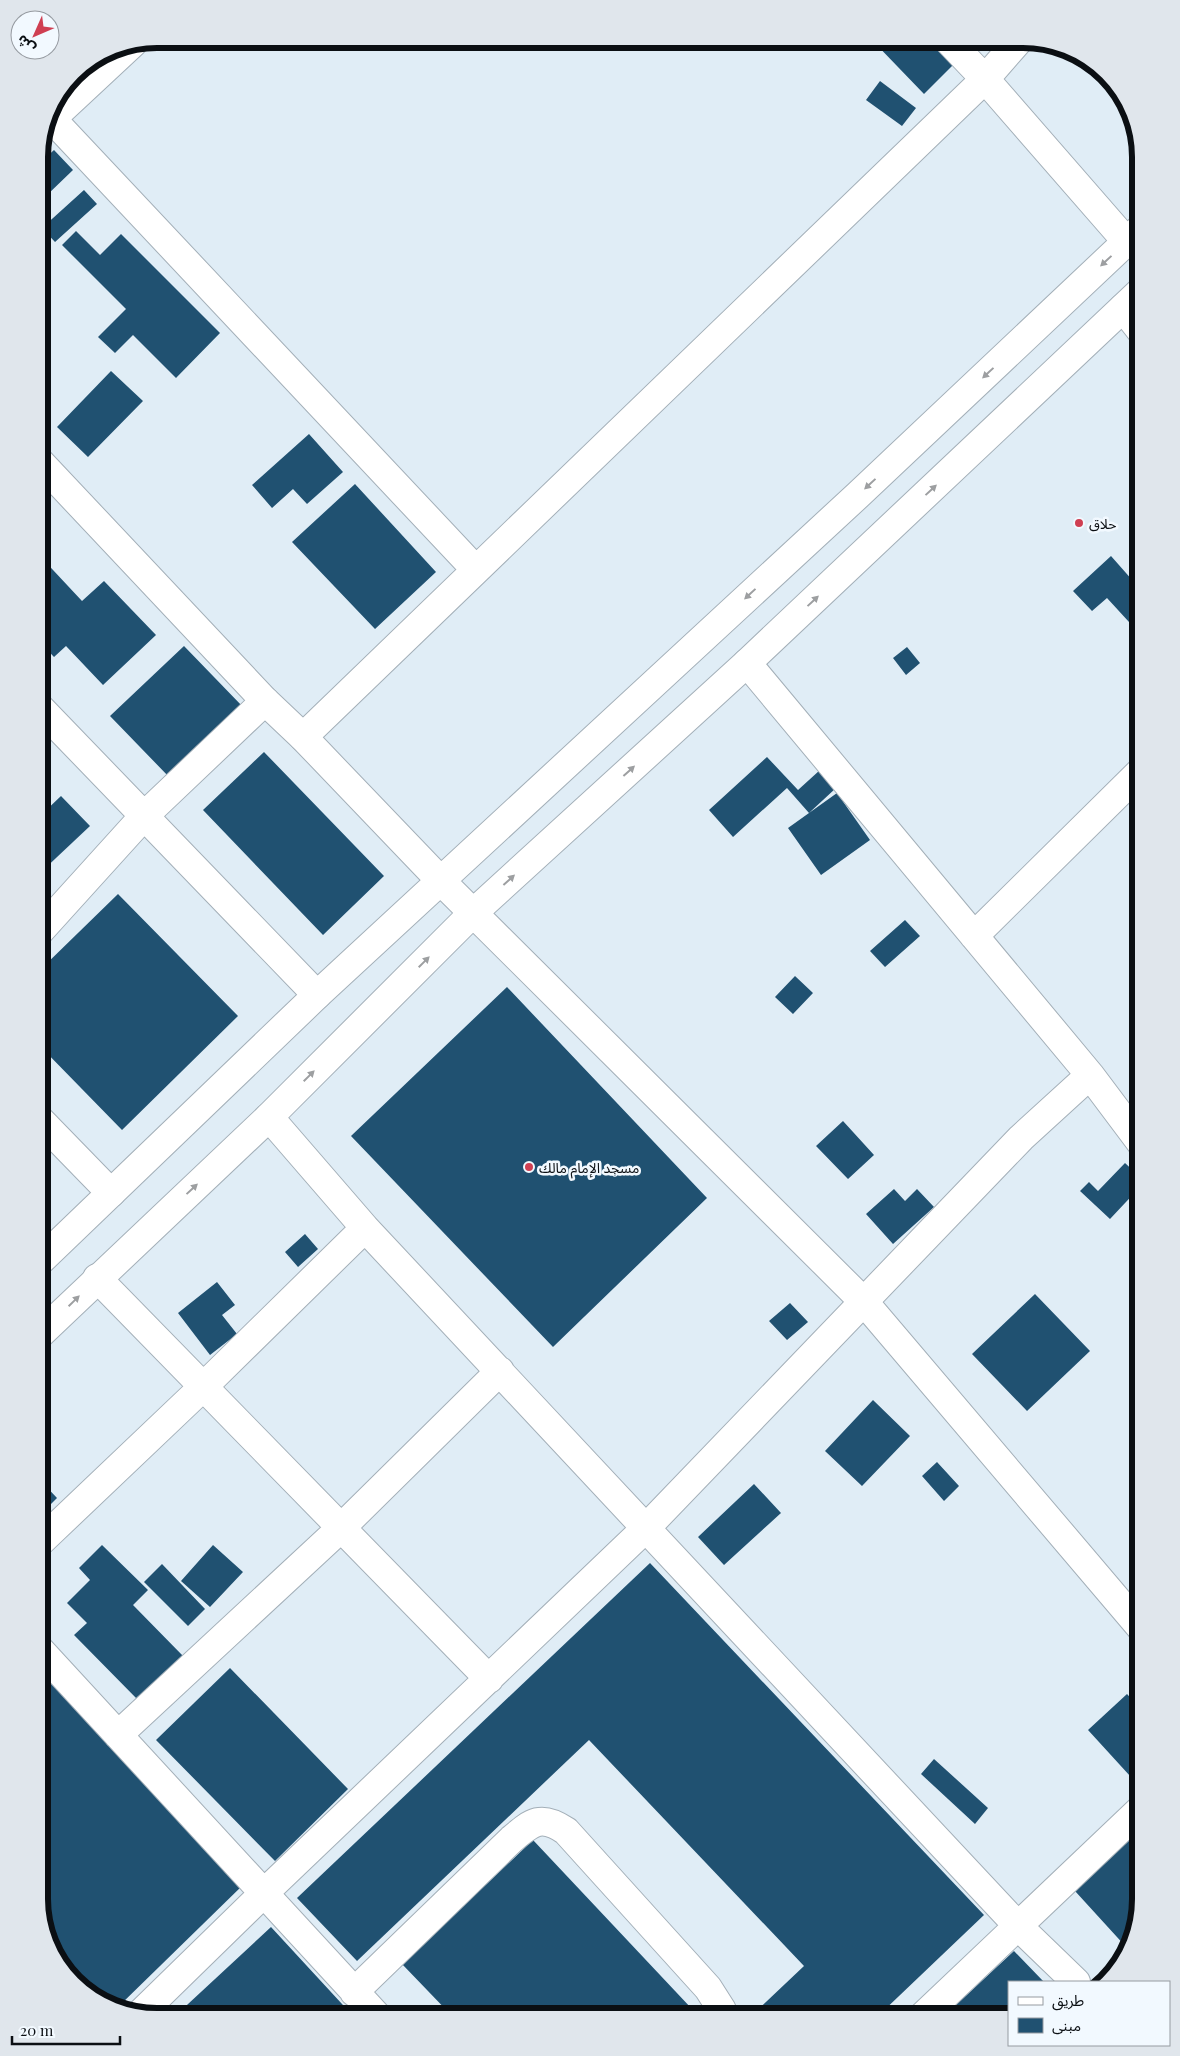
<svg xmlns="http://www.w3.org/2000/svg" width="1180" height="2056" font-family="'Playfair Display','Noto Sans Arabic',serif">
<rect width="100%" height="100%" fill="#e0edf6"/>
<path fill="#205171" d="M871 39H936L957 61 924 94Z
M880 81 916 108 902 126 866 100Z
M54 150 73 170 46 196 39 188V164Z
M84 190 97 204 55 242 42 228Z
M76 231 100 255 121 234 220 333 176 378 133 335 115 353 98 337 126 309 62 245Z
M111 371 143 401 88 457 57 427Z
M309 434 343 472 307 504 293 489 272 508 252 485Z
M355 484 436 572 375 629 292 542Z
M39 555 82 601 104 581 156 635 103 685 66 646 54 657 39 641Z
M1111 556 1141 590V611L1129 622 1107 598 1092 611 1073 591Z
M184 646 243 707 170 778 110 716Z
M907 647 920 663 906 675 893 658Z
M264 752 384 876 323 935 203 810Z
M767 757 798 790 820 770 836 788 809 813 787 788 733 837 709 810Z
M837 793 870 840 821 875 788 828Z
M61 796 90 826 39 874V817Z
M118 894 238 1016 122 1130 39 1045V971Z
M905 920 920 936 885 967 870 951Z
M795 976 813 993 793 1014 775 997Z
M507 987 707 1198 553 1347 351 1136Z
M843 1121 874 1155 848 1179 816 1146Z
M1125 1163 1141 1178V1186L1110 1219 1080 1191 1089 1182 1098 1191Z
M894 1189 905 1201 917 1189 934 1207 893 1244 866 1214Z
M305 1234 318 1249 298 1267 285 1252Z
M217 1282 235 1305 222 1315 237 1334 210 1355 178 1313Z
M1035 1294 1090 1351 1027 1411 972 1354Z
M790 1303 808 1322 787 1340 769 1321Z
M873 1400 910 1436 862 1486 825 1451Z
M937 1462 959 1486 944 1501 922 1476Z
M39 1479 57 1498 39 1516Z
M754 1484 781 1513 724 1565 698 1537Z
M102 1545 148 1590 133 1605 183 1656 138 1700 74 1635 87 1623 67 1603 90 1580 79 1568Z
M213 1545 243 1572 210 1607 181 1581Z
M650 1563 984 1915 877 2017H750L804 1966 589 1740 357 1961 297 1898Z
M162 1564 205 1609 188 1626 144 1582Z
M230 1668 348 1789 275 1861 156 1740Z
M48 1680 244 1884 118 2007 91 1998 51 1952 39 1900V1689Z
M1127 1694 1141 1709V1788L1088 1730Z
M934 1759 988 1808 975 1824 921 1774Z
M1141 1828V1900L1127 1948 1075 1891Z
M533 1840 692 2009 683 2017H453L402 1964Z
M271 1927 354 2017H174Z
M1014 1951 1044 1982H1009V2017H943Z"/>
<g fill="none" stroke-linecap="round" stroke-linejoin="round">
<g stroke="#a3afb8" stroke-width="30">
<path id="street" d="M947 39 985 79 1127 242
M51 118 476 570
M45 125 133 43
M1123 308 1141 331
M747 663 1090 1075 1141 1143
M39 707 317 995
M303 737 985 79 1020 39
M39 932 144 816 265 701
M974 936 1141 771
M269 1117 365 1228 1018 1926 1076 1982
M39 1119 111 1193
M97 1278 489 1679
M39 1543 203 1387 365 1228
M39 1649 378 2017
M118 1735 341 1528 500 1371
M354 1992 512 1839C532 1822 541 1814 566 1831L708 1988 722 2010 720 2017
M140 2014 264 1893 647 1527 1021 1138 1090 1075
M922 2017 1141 1809"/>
</g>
<g stroke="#a3afb8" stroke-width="30">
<path id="secondary" d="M39 461 265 701 303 737 440 880 865 1303 1141 1628
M39 1262 317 995 858 495 1141 228
M39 1335 269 1117 473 913 747 663 1141 291"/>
</g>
<use href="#street" stroke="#fff" stroke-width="28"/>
<use href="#secondary" stroke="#fff" stroke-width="28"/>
</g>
<defs><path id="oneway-solid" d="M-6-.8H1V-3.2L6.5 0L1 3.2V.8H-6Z" transform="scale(1.25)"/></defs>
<g fill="#9d9fa1">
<use href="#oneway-solid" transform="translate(1106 261) rotate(137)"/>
<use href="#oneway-solid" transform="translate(988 373) rotate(137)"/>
<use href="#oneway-solid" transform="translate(870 484) rotate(137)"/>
<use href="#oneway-solid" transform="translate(931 490) rotate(-43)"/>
<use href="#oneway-solid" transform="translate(750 594) rotate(137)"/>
<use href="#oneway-solid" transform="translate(813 601) rotate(-43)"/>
<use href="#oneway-solid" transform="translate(629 771) rotate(-42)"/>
<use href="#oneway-solid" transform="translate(509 880) rotate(-42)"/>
<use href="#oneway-solid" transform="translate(424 962) rotate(-45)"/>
<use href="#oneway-solid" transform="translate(309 1076) rotate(-45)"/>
<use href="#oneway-solid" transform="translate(192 1189) rotate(-43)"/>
<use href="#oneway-solid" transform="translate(74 1301) rotate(-44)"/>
</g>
<g fill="#cf3f52" stroke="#f2f9ff" stroke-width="2">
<circle cx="1079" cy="523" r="5"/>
<circle cx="529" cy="1167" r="5"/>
</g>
<g text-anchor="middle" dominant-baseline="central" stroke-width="5" stroke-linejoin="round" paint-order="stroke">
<g font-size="14" fill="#0b0f13" stroke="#f2f9ff" text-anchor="start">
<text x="1089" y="523">حلاق</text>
<text x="539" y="1167">مسجد الإمام مالك</text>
</g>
</g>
<path d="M0 0H1180V2056H0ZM157 48H1023A109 109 0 0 1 1132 157V1899A109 109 0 0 1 1023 2008H157A109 109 0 0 1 48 1899V157A109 109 0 0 1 157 48Z" fill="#e0e6ec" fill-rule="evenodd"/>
<path fill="none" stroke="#0b0f13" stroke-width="6" d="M157 48H1023A109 109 0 0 1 1132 157V1899A109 109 0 0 1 1023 2008H157A109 109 0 0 1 48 1899V157A109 109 0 0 1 157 48Z"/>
<rect x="1008" y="1981" width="162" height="65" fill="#f2f9ff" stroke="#969ba1"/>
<rect x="1018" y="1997" width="25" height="8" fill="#ffffff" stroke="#969ba1"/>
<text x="1052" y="2006" font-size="15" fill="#0b0f13">طريق</text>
<rect x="1018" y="2018" width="25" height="15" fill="#205171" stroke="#969ba1"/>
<text x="1052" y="2031" font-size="15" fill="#0b0f13">مبنى</text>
<g transform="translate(35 35) rotate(225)"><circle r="24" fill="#f2f9ff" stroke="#969ba1"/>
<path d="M0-4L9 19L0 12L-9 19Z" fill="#cf3f52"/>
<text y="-8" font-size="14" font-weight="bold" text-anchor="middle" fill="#0b0f13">ش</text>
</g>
<path d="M12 2036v8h108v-8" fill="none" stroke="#0b0f13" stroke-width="2.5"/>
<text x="20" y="2036" font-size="15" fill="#0b0f13" stroke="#f2f9ff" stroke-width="4" paint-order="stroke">20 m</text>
</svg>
